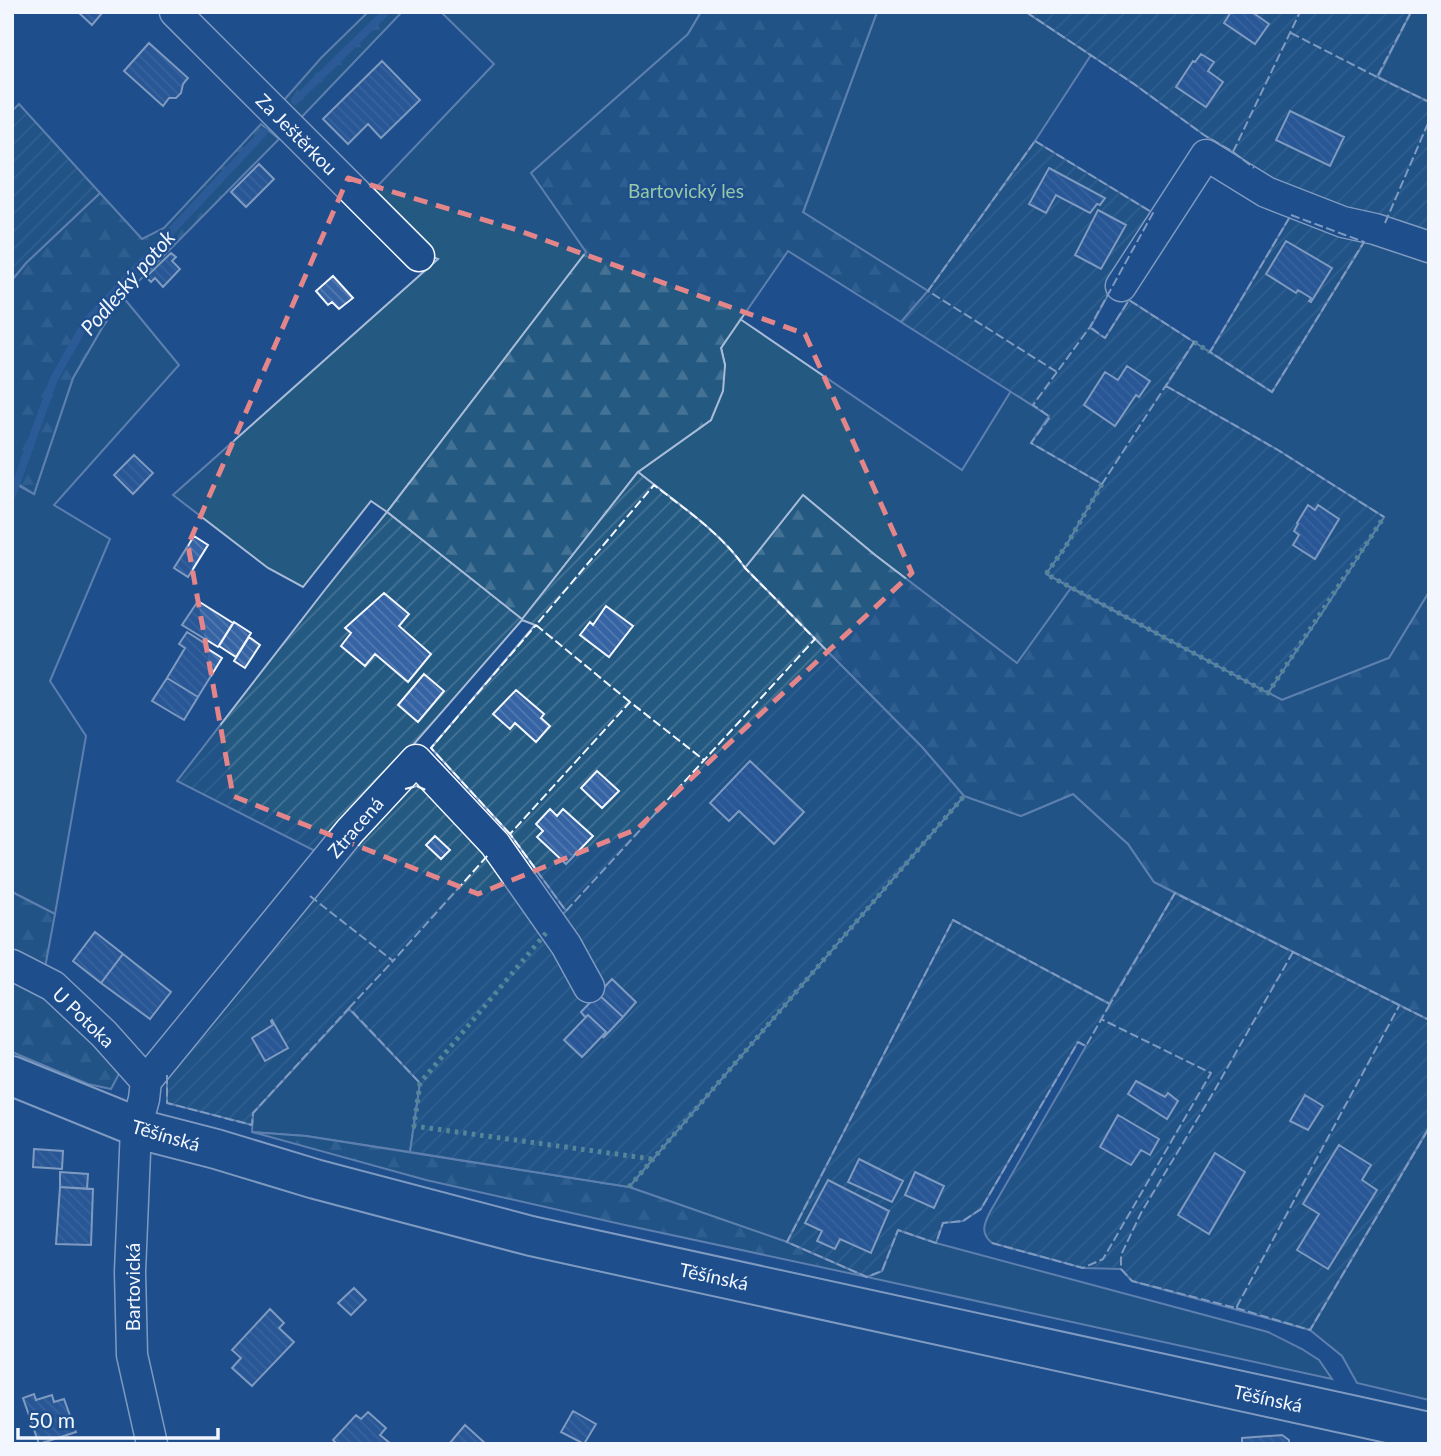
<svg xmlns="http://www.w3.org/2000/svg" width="1441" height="1456" font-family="Lato,sans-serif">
<defs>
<pattern id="forest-firs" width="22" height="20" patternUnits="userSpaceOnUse" patternTransform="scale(1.75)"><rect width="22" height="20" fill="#245a82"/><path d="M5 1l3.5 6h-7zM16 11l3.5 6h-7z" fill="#447295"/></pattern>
<pattern id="garden-furrows" width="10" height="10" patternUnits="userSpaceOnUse" patternTransform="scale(1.75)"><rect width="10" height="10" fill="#245a82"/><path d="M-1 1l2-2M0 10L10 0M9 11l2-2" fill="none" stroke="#447295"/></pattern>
<pattern id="building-back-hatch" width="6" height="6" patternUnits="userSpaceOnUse" patternTransform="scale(1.75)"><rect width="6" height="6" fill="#3563a3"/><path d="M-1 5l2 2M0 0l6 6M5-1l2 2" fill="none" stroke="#537ab1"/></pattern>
</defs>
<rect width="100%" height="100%" fill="#1f4e8c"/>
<path fill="#245a82" stroke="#a8bbd7" stroke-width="2" d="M441 12H701L688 34 587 252 387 512 371 501 303 587 268 568 173 495 438 259 433 257 369 195 494 64Z
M877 12H1026L1091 55 1035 141 928 291 803 213Z
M1411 12H1429V102L1377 77Z
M1384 241 1429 260V592L1389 658 1282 700 1268 693 1384 517 1166 386 1194 342 1272 392 1364 242Z
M123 297 179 365 54 505 110 539 50 681 86 736 55 914 12 892V482L34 494 73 378 102 328Z
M740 319 962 470 1011 391 1050 417 1032 443 1102 484 1066 546 1047 574 1071 588 1017 664 875 555 804 496 745 568C720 531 674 501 638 472L711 420 725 365 721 348Z
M1073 794 1128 844 1154 882 1175 893 1110 1004 953 921 787 1242 629 1187 964 796 1021 816Z
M349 1008 420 1083 410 1152 306 1136 252 1132 253 1113Z
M1429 1128V1400L1357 1383 1342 1356 1310 1330Z
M898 1230 936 1243 1268 1332 1302 1349 1319 1360 1332 1379 867 1277 882 1271Z"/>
<path fill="url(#forest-firs)" stroke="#a8bbd7" stroke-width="2" d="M368 12H402L294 125 277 108 321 58Z
M701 12H877L803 212 928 291 901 322 788 251 721 348 725 365 723 391 711 420 638 472 522 620 387 512 586 252 531 173 688 34Z
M261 124 279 139 123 297 102 328 73 378 34 494 12 480V280L26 263 100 193 142 239 164 228Z
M803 495 875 555 1017 663 1071 588 1282 700 1389 658 1429 592V1020L1154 882 1128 844 1073 794 1021 816 964 796 922 747 745 568Z
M12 892 55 914 44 973 12 956Z
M12 972 26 979 121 1070 111 1089 88 1084 12 1052Z
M252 1132 306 1136 629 1187 787 1242 867 1277 625 1225 426 1180Z"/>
<path fill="url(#garden-furrows)" stroke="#a8bbd7" stroke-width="2" d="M1026 12H1411L1378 77 1429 102V234L1285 191 1233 152 1204 135 1134 84Z
M19 104 100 193 26 263 12 280V111Z
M1035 141 1153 213 1090 328 1105 338 1129 300 1194 342 1166 386 1278 450 1384 517 1326 607 1268 693 1046 574 1066 546 1102 484 1031 443 1049 416 901 322 928 291Z
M1291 215 1364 242 1272 392 1210 352Z
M638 472C674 501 720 531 745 568L922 747 964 796 629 1187 410 1152 420 1083 349 1009 253 1113 252 1125 167 1103V1067L401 790 417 786 444 800 548 930 566 911 510 834 431 748 535 625 522 620 319 853 177 781 324 591 387 512 522 619Z
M1175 893 1429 1020V1127L1310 1330 1132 1281 1121 1269 1083 1268 992 1243C980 1233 984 1224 990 1212L1086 1046 1078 1042 981 1209 963 1221 943 1223 936 1243 898 1230 882 1271 867 1277 787 1242 953 920 1109 1004Z"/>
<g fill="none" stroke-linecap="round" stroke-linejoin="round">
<path stroke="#3b69a3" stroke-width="8" d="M295 101 386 12
M12 495 54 379 86 322 264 132"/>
</g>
<path fill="url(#building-back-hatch)" stroke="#f2f6ff" stroke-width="2" d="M78 12H103L92 25Z
M1231 12H1252L1269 24 1255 44 1224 23Z
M149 43 188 78 183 84 181 93 176 98H169L163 106 124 71Z
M1201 54 1214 62 1208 71 1223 82 1206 107 1176 87 1193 61 1195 62Z
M382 61 420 100 381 138 368 124 348 144 323 119Z
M1290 111 1344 137 1330 166 1276 140Z
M259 164 274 179 246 207 231 192Z
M1049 168 1105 198 1100 205 1097 204 1090 213 1056 195 1046 213 1029 204Z
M1098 210 1126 225 1101 269 1075 255Z
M1286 241 1332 268 1311 302 1309 301 1311 298 1298 290 1296 293 1266 274Z
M171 253 176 257 172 261 180 269 163 287 155 278 151 282 146 277Z
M333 276 353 298 339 309 332 302 328 305 316 291Z
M1127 366 1150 381 1139 397 1136 395 1115 426 1084 405 1105 372 1118 380Z
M134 455 153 473 133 494 114 475Z
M1308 505 1315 510 1318 505 1339 519 1315 559 1293 545 1299 535 1294 531 1298 524 1297 523Z
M194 536 208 545 188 577 174 568Z
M384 593 409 614 399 626 431 654 408 682 375 654 365 666 341 646 351 633 345 628Z
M198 601 233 623 218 647 182 625Z
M606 606 633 626 609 657 580 635 590 622 593 625Z
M234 622 251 633 236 657 219 646Z
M187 632 206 644 205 647 222 658 198 697 167 678 185 648 179 644Z
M249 637 260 645 245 668 234 661Z
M424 674 444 691 418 722 398 705Z
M167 678 198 697 184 720 152 701Z
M516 690 544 714 541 718 550 726 536 742 515 723 510 729 493 714Z
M750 761 804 812 774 844 739 811 729 821 710 803Z
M597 771 619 791 602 808 581 788Z
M550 809 557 816 563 809 593 836 566 864 537 837 543 831 536 824Z
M435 836 450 850 441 859 426 845Z
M95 932 123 954 101 983 73 961Z
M123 954 171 992 150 1019 101 983Z
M612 979 636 1002 623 1017 598 994Z
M598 994 623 1017 603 1038 606 1032 588 1015 585 1017 581 1012Z
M588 1015 606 1032 582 1057 564 1040Z
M272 1020 288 1048 265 1061 252 1038 273 1025 271 1021Z
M1136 1081 1165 1097 1168 1093 1178 1101 1167 1119 1128 1094Z
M1305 1095 1323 1106 1308 1130 1290 1121Z
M1118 1115 1159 1139 1150 1155 1141 1150 1131 1165 1100 1147Z
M1339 1145 1371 1165 1362 1180 1377 1190 1328 1269 1297 1250 1319 1214 1303 1204Z
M34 1149 63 1151 62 1169 33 1167Z
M1215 1153 1245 1172 1209 1234 1178 1215Z
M859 1159 903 1181 892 1202 848 1182Z
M60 1172 88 1174 87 1189 60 1187Z
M915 1172 944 1186 934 1208 905 1195Z
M828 1180 889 1211 871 1253 840 1239 835 1249 817 1241 822 1231 805 1223Z
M60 1187 93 1189 91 1245 56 1244Z
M354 1288 366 1300 351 1315 338 1303Z
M270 1309 284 1323 279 1328 294 1342 252 1386 232 1368 241 1358 232 1350Z
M34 1394 36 1400 52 1395 54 1402 64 1399 76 1432 39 1444 23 1398Z
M573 1411 596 1424 584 1444 561 1432Z
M368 1412 386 1428 380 1435 391 1444H337L333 1440 356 1415 361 1419Z
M465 1425 486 1444H449Z
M1282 1435 1289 1440V1444H1242V1438Z"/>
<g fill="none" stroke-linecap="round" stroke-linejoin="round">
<g stroke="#f2f6ff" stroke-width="33">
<path id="minor" d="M175 12 419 256
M1121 286 1206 155 1266 192 1343 222 1375 229 1429 247
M12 965 53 986 104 1034 146 1081
M152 1444 132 1355 130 1272 136 1128 144 1099 146 1081 350 831 416 760 495 844 566 945 589 987"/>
</g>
<g stroke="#f2f6ff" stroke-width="42">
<path id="major" d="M12 1076 150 1132 216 1149 315 1179 531 1236 1429 1432"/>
</g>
<use href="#minor" stroke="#1f4e8c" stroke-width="30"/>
<use href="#major" stroke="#1f4e8c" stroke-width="38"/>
<path stroke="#97c8a6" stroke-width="5" stroke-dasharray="3.5 5" stroke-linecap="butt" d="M1194 342 1210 352
M1102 484 1066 546 1046 574 1268 693 1384 517
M546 933 420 1083 414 1126 652 1159
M629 1187 964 796"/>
<path stroke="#f2f6ff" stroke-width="2" stroke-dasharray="9 3.5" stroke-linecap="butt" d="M1026 12 1134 84 1204 135 1233 152 1254 168
M1411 12 1377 77 1429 102
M1291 33 1377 77
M1035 141 1153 213 1090 327 1057 372 928 291Z
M1233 152 1300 12
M1291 215 1364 242 1272 392 1210 352Z
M1385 223 1429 121
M1057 372 1033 405 1050 417 1031 443 1102 484 1194 342 1129 300 1105 338 1090 327
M1166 386 1278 450 1384 517
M630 702 536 625 654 485C686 510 722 534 745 568L815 639 566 911 510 834 630 702 704 760
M405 789 417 786 428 791
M510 834 431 748 536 625
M310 896 393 961 489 854
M1293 952 1213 1093 1141 1213 1121 1255V1269L1132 1281 1236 1308 1399 1006
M1110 1004 1086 1046 1078 1042 981 1209 963 1221 943 1223 936 1243 898 1230 882 1271 867 1277 787 1242 953 920 1110 1004 1175 893 1429 1020
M349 1008 393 961
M167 1075V1103L252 1125 253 1113 349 1008 420 1083
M992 1243 1083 1268 1103 1259 1211 1073 1101 1019
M1236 1308 1310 1330 1429 1128"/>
</g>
<path d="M0 0H1441V1456H0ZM348 178 517 230 805 334 912 573 637 829 478 894 233 796 188 545Z" fill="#1f4e8c" fill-opacity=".55" fill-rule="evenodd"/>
<path fill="none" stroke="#e38589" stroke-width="5" stroke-dasharray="14 9" stroke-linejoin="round" d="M348 178 517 230 805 334 912 573 637 829 478 894 233 796 188 545Z"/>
<g text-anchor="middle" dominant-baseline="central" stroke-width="5" stroke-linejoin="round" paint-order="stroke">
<g font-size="19" fill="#f2f6ff" stroke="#1f4e8c">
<text transform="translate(297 134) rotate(45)">Za Ještěrkou</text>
<text transform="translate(355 827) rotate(-49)">Ztracená</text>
<text transform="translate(84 1017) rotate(44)">U Potoka</text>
<text transform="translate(166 1135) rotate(16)">Těšínská</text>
<text transform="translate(714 1276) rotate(12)">Těšínská</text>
<text transform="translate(132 1287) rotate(-90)">Bartovická</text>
<text transform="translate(1268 1398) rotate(12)">Těšínská</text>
</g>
<g font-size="19" fill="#97c8a6" stroke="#1f4e8c">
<text x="686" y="190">Bartovický les</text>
</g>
<g font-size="21" font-style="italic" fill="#f2f6ff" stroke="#1f4e8c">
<text transform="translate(127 282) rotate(-49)">Podleský potok</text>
</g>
</g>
<rect width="1441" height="1456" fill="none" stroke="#f2f6ff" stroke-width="28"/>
<path d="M18 1428v10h200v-10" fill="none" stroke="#f2f6ff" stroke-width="3.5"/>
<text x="28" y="1428" font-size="21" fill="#f2f6ff" stroke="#1f4e8c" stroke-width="5" paint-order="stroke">50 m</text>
</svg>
